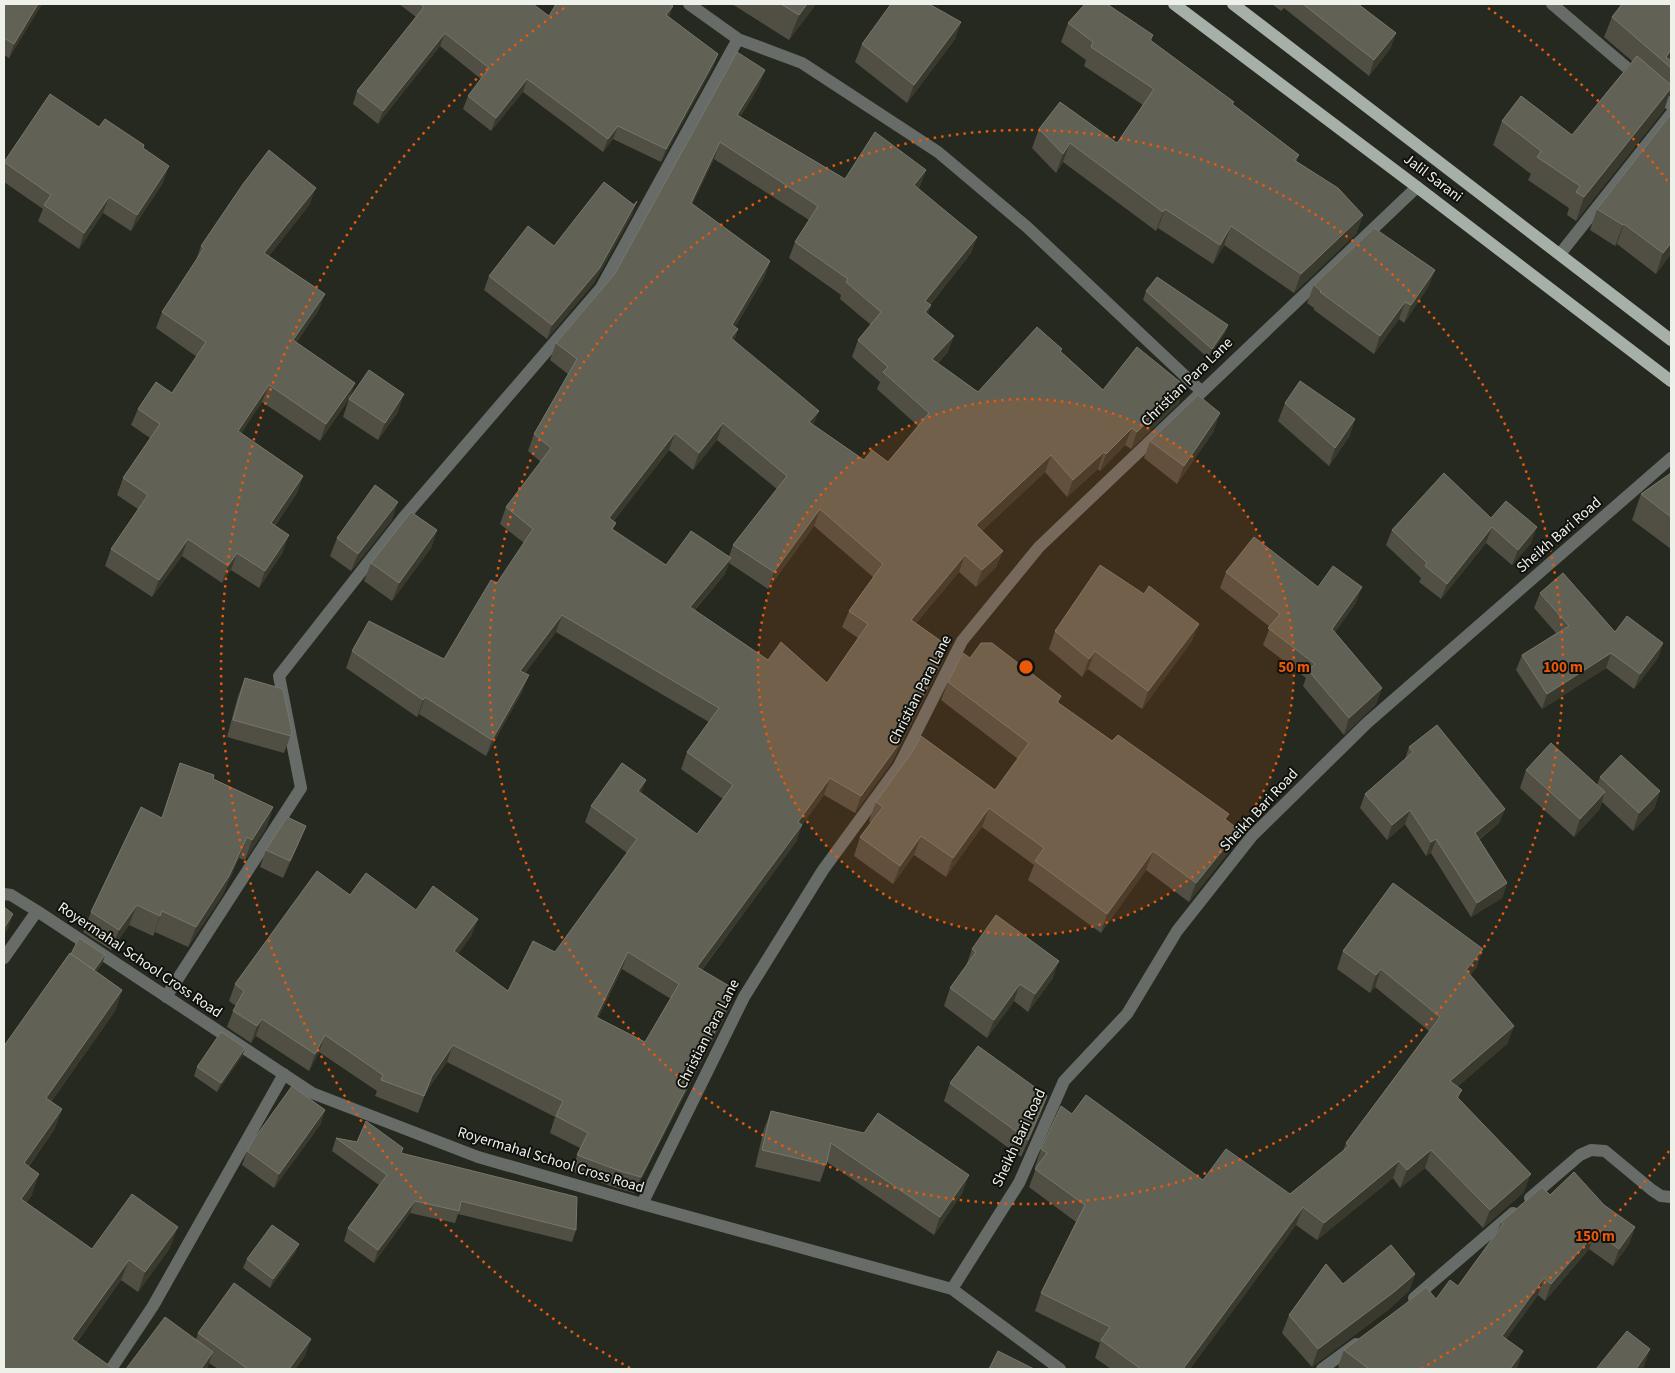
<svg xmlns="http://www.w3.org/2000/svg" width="1675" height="1373" font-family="'Source Sans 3',sans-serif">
<rect width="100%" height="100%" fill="#26291f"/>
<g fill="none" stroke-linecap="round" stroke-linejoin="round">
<path stroke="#676c68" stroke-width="12" d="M1552 4 1639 78
M738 39 802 63 938 152 1027 227 1201 391
M1654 91 1671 105
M1560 254 1671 114
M4 894 11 895 37 911 312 1093 478 1157 642 1204 952 1289 1060 1369
M4 958 37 911
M166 997 301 788 279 676 404 517 601 288 738 39 689 4
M1530 1198 1580 1155 1591 1150 1605 1151 1652 1190 1661 1196 1671 1197
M642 1204 744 997 823 870 899 766 962 641 1039 547 1417 187
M952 1289 1019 1183 1064 1081 1127 1014 1177 931 1252 836 1367 723 1671 458
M1414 1298 1513 1213
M111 1369 153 1306 284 1074
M1322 1369 1356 1344"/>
<path stroke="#a7b0a8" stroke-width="12" d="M1174 4 1417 187 1671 381
M1233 4 1671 340"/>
</g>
<path fill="#514f44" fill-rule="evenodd" d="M4 4H42L9 58 4 55Z
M399 4H533L549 16 673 6 669 17 718 54 713 67 661 162 613 139 603 152 523 92 491 131 463 109 468 96 481 79 440 46 378 124 353 104 357 91 416 17Z
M732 4H816L789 40Z
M1272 4H1358L1396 33 1390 49 1369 76 1284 8 1281 11Z
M1671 4V95L1670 93 1664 110 1576 221 1567 215 1569 208 1528 180 1531 174 1493 145 1502 121 1572 135 1632 61 1604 37 1612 17Z
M961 22 955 39 907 103 855 62 862 44Z
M1068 23 1153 35 1151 41 1299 155 1296 162 1363 215 1356 234 1294 293 1224 245 1213 264 1158 228 1156 231 1063 162 1056 173 1032 148 1039 129 1117 143 1143 105 1084 66 1086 60 1061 42Z
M759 86 740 117 845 179 926 170 920 186 918 189 977 237 971 253 930 305 928 314 948 352 938 363 978 392 1062 349 1061 352 1103 390 1179 403 1131 449 1125 445 1100 471 1098 469 1067 497 1045 472 982 531 1003 551 996 567 976 587 959 572 916 623 948 646 942 662 892 762 855 813 824 795 802 825 796 842 702 970 736 990 730 1007 634 1193 613 1187 571 1171 580 1148 550 1133 555 1117 447 1062 426 1092 418 1113 375 1096 377 1091 319 1052 309 1071 256 1036 251 1043 227 1027 233 1011 236 1006 229 1001 235 984 350 895 416 910 478 919 471 936 458 954 508 991 555 952 627 853 585 822 591 806 642 793 697 834 723 799 681 769 687 752 709 722 556 632 525 673 522 692 486 756 419 714 417 717 346 668 352 651 444 659 497 583 524 543 500 524 506 507 541 462 528 451 534 434 568 374 550 360 556 343 614 275ZM714 159 809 220 795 242 789 258 841 295 840 299 871 325 858 340 852 357 880 382 877 389 918 426 888 462 864 460 813 425 734 341 738 329 735 327 764 278 770 261 692 204ZM717 440 777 489 733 545 729 556 666 565 613 530V522L669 450 693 470ZM814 526 873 577 849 611 842 627 858 638 827 683 768 660 695 610 725 574 729 563 768 589ZM622 969 671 999 645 1042 598 1018Z
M1671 114V254L1656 274 1617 244 1615 246 1590 230 1597 209Z
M99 127 144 145 143 149 163 183 131 231 103 213 79 249 38 221 43 209 4 182V162Z
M310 204 269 256 325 294 318 311 296 343 355 383 349 399 320 441 262 402 241 433 303 476 297 493 275 526 283 552 259 588 231 570 222 583 182 556 152 597 105 566 111 549 138 509 117 495 123 478 150 438 131 425 138 409 172 393 197 357 156 328 162 312 195 263 201 246Z
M634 205 632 215 594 283 547 339 484 290 489 276 554 246Z
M1435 270 1428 287 1404 323 1399 319 1374 354 1314 310V308L1307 303 1314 285Z
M1146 291 1228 325 1225 333 1208 358 1143 300Z
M349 399 398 412 378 440 343 417Z
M1285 403 1355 419 1349 437 1329 466 1278 421Z
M1214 431 1177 484 1144 458 1150 441Z
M1671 473V549L1632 520 1641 494Z
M1491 518 1531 543 1512 565 1486 543 1441 599 1419 582 1421 578 1386 545 1392 530Z
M392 520 351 571 330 556 337 538Z
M437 530 431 548 392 601 364 581 371 563Z
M1226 572 1318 587 1356 603 1335 632 1382 688 1376 704 1344 735 1303 686 1306 678 1263 645 1270 627 1220 588Z
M1540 593 1615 632 1663 643 1658 658 1634 689 1606 668 1542 709 1516 670 1522 655 1556 633 1534 608Z
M1055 631 1192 641 1142 709 1088 669 1082 677 1049 649Z
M970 658 1061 696 1058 703 1227 821 1232 848 1189 902 1146 870 1101 933 1028 880 1034 865 982 827 946 877 914 855 893 884 854 856 860 837 871 823 869 821 876 802 995 790 1018 759 941 700 948 682Z
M245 678 292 732 284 753 227 737 238 696Z
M1409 747 1505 809 1499 823 1479 840 1507 883 1502 898 1471 917 1431 853 1426 856 1405 824 1387 840 1360 808 1365 794 1405 759Z
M180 763 273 807 266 828 245 860 239 858 222 896 188 947 155 932 153 936 129 925 111 950 83 932 91 912 162 817Z
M1526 770 1597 785 1600 777 1660 791 1654 809 1633 831 1602 802 1599 810 1574 837 1520 788Z
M299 843 283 878 260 867 266 850Z
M972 949 1053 978 1028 1012 1014 1001 987 1038 944 1006 950 988 966 966Z
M1343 951 1477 967 1470 975 1514 1026 1507 1044 1457 1087 1458 1099 1524 1192 1483 1228 1425 1168 1400 1188 1393 1178 1317 1240 1296 1225 1190 1369H1111L1095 1358 1100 1343 1035 1311 1041 1293 1076 1222 1029 1187 1036 1168 1035 1167 1041 1149 1072 1114 1203 1180 1290 1194 1343 1151 1346 1143 1429 1031 1375 987 1370 993 1337 969Z
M71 954 105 955 102 964 96 971 122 990 115 1011 51 1102 62 1109 54 1130 29 1166 32 1195 26 1203 92 1249 170 1248 138 1292 121 1280 77 1342 4 1369V1046Z
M245 1048 242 1056 217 1092 194 1076 197 1067Z
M950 1083 1041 1114 1021 1157 944 1101Z
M325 1110 320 1125 274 1188 242 1165 247 1151Z
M771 1111 963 1192 934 1235 827 1162 820 1182 755 1167 764 1129Z
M336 1138 401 1153 576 1230 572 1242 458 1214 455 1223 410 1213 374 1263 344 1241 348 1228 379 1185 332 1151Z
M1550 1195 1604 1205 1635 1227 1629 1244 1613 1266 1589 1249 1545 1301 1538 1295 1506 1339 1516 1369H1341L1338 1367 1344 1350 1458 1286 1497 1232 1501 1222Z
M299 1244 295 1253 270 1288 243 1268 247 1259Z
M1415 1274 1409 1291 1388 1310 1312 1367 1282 1333 1289 1315 1343 1284Z
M198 1333 305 1356 295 1369H218L209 1363 207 1369 196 1339Z"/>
<path fill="#39392d" d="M38 4H42L9 58 14 44Z
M807 4H816L789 40 799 15Z
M673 6 669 19 666 15Z
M961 22 955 39 907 103 914 85Z
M445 33 440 46 378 124 383 111Z
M1396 33 1390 49 1369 76 1374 60Z
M1671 50V61L1666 57Z
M718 54 713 67 661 162 666 149Z
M765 70 759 86 731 132 737 115Z
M527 79 523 92 491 131 496 118Z
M1671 88 1664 110 1576 221 1584 197Z
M618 126 613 139 603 152 608 139Z
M720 142 714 159 685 220 691 203Z
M1070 143 1063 162 1056 173 1063 154Z
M169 166 163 183 131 231 137 215Z
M926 170 920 186 908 202 914 185Z
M316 188 310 204 258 270 264 253Z
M109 197 103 213 79 249 84 233Z
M637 201 632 215 594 283 547 339 552 325Z
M1165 209 1158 228 1156 231 1163 212Z
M1363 215 1356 234 1294 293 1301 274Z
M1624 224 1617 244 1615 246 1623 225Z
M1231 226 1224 245 1213 264 1220 245Z
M977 237 971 253 919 318 925 301Z
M1671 243V254L1656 274 1663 253Z
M770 261 764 278 726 342 732 325Z
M1435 270 1428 287 1404 323 1411 305Z
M325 294 318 311 287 357 293 340Z
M1405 302 1399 319 1374 354 1380 336Z
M931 305 925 322V312Z
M1228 325 1225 333 1208 358 1212 349Z
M738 329 732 346 731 338Z
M954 336 948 352 926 376 932 359Z
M355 383 349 399 320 441 326 424Z
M269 385 262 402 232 448 238 431Z
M1185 386 1179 403 1131 449 1137 432Z
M404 394 398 412 378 440 385 423Z
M819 411 812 428 809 422Z
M1220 413 1214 431 1177 484 1184 466Z
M1355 419 1349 437 1329 466 1335 448Z
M723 423 717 440 693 470 699 453Z
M1132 428 1125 445 1100 471 1106 454Z
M675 433 669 450 603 535 609 518Z
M1104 452 1098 469 1067 497 1073 480Z
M1051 455 1045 472 970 542 976 525Z
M303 476 297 493 265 540 271 523Z
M398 502 392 520 351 571 358 554Z
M820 509 814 526 768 589 774 572Z
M1492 527 1486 543 1441 599 1447 584Z
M1537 527 1531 543 1512 565 1518 550Z
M437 530 431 548 392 601 399 583Z
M289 535 283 552 259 588 265 571Z
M188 539 182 556 152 597 159 580Z
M1003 551 996 567 976 587 982 570Z
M237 553 231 570 222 583 228 566Z
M965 555 959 572 905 637 911 620Z
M731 558 725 574 683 623 690 607Z
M1362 587 1356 603 1326 645 1332 629Z
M562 615 556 632 514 687 520 671Z
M1199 624 1192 641 1142 709 1148 691Z
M1663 643 1658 658 1634 689 1640 674Z
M948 646 942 662 892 762 855 813 861 796Z
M1095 651 1088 669 1082 677 1089 659Z
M1611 653 1606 668 1542 709 1547 694Z
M529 675 522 692 486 756 492 740Z
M1382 688 1376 704 1344 735 1349 718Z
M425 697 419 714 417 717 423 700Z
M830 778 824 795 796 833 802 825 796 842 691 984 697 967 798 822Z
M646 780 640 797 638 791Z
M1660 791 1654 809 1633 831 1639 813Z
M1605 792 1599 810 1574 837 1580 819Z
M273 807 266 828 245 860 252 840Z
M989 808 982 827 946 877 953 858Z
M1505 809 1499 823 1469 847 1475 833Z
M1410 810 1405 824 1387 840 1392 825Z
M306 826 299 843 283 878 290 861Z
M1239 830 1232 848 1189 902 1196 883Z
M921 836 914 855 893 884 900 866Z
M247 837 239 858 222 896 188 947 196 927Z
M1436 839 1431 853 1426 856 1431 842Z
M1153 851 1146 870 1101 933 1107 914Z
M1507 883 1502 898 1471 917 1477 903Z
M137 905 129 925 111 950 119 930Z
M162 911 155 932 153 936 160 916Z
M13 914 8 929 4 935V928Z
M478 919 471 936 448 968 454 951Z
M1483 949 1477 967 1460 988 1466 970Z
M628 952 622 969 590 1034 596 1017Z
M105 955 102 964 90 980 93 971Z
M1059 961 1053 978 1028 1012 1035 994Z
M1381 969 1375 987 1370 993 1376 975Z
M1020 984 1014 1001 987 1038 994 1020Z
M122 990 115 1011 39 1119 46 1098Z
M736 990 730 1007 634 1193 641 1177Z
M262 1019 256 1036 251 1043 257 1026Z
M1514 1026 1507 1044 1443 1099 1450 1081Z
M325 1035 319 1052 309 1071 315 1054Z
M453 1045 447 1062 426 1092 418 1113 432 1076Z
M245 1048 242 1056 217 1092 221 1083Z
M1462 1090 1455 1108 1457 1097Z
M1047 1096 1041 1114 1021 1157 1028 1140Z
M62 1109 54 1130 16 1183 24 1163Z
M325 1110 320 1125 274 1188 279 1174Z
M1431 1150 1425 1168 1400 1188 1407 1170Z
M1399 1161 1393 1178 1317 1240 1324 1223Z
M39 1174 32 1195 14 1220 21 1199Z
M1531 1174 1524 1192 1483 1228 1490 1210Z
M969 1175 963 1192 934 1235 940 1217Z
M415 1201 410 1213 374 1263 378 1250Z
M1303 1207 1296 1225 1190 1369H1183Z
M178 1227 170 1248 138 1292 145 1272Z
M1635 1227 1629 1244 1613 1266 1619 1249Z
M1596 1232 1589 1249 1545 1301 1551 1284Z
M299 1244 295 1253 270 1288 273 1279Z
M129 1260 121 1280 64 1359 72 1339Z
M1415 1274 1409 1291 1388 1310 1312 1367 1318 1349Z
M1544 1278 1538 1295 1496 1353 1502 1336Z
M311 1339 305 1356 295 1369H289Z
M1650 1349 1644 1367 1642 1369H1636Z
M1523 1351 1517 1369H1510Z
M213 1352 207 1369H201Z"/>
<path fill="#626155" stroke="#78776d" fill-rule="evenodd" d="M4 4H38L14 44 4 38Z
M420 4H533L549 16 556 4H670L673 6 666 15 718 54 666 149 618 126 608 139 527 79 496 118 468 96 489 68 445 33 383 111 357 91 424 7Z
M781 4H807L799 15Z
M891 4H929L961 22 914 85 862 44Z
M1085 4H1107L1153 35 1150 40 1234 102 1232 104 1299 155 1294 160 1338 188 1363 215 1301 274 1231 226 1220 245 1165 209 1163 212 1070 143 1063 154 1039 129 1060 102 1117 143 1154 89 1091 47 1093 42 1068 23Z
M1303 4H1358L1396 33 1374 60Z
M1622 4H1671V50L1666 57 1671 61V68L1612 17Z
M737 52 765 70 737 115 845 179 875 132 926 170 914 185 977 237 925 301 931 305 925 312 954 336 932 359 978 392 1037 327 1062 349 1060 351 1103 390 1137 347 1185 386 1137 432 1132 428 1106 454 1104 452 1073 480 1051 455 976 525 1003 551 982 570 965 555 911 620 948 646 898 745 861 796 830 778 798 822 802 825 697 967 736 990 641 1177 620 1171 577 1155 588 1133 556 1116 563 1101 453 1045 432 1076 424 1096 381 1080 383 1075 325 1035 315 1054 262 1019 257 1026 233 1011 244 991 235 984 317 871 350 895 366 873 416 910 433 886 478 919 454 951 508 991 533 941 555 952 637 839 591 806 622 763 646 780 638 791 697 834 733 785 687 752 719 708 562 615 520 671 529 675 492 740 425 697 423 700 352 651 369 621 444 659 491 580 497 583 533 529 506 507 551 448 534 434 577 359 556 343 614 275ZM720 142 818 206 795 242 848 279 846 282 881 312 858 340 888 367 883 372 929 413 888 462 872 450 864 460 809 422 819 411 731 338 738 329 732 325 770 261 691 203ZM723 423 787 476 733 545 774 572 820 509 883 564 849 611 868 624 827 683 781 642 768 660 690 607 731 558 691 531 666 565 612 529 616 523 609 518 675 433 699 453ZM628 952 679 984 645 1042 596 1017Z
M1637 56 1671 85V88L1584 197 1576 192 1580 186 1537 157 1541 151 1502 121 1521 96 1572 135Z
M50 94 99 127 105 119 144 145 143 148 169 166 137 215 109 197 84 233 44 205 51 195 4 162Z
M1671 114V243L1663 253 1624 224 1623 225 1597 209Z
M269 150 316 188 264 253 325 294 293 340 355 383 326 424 269 385 238 431 303 476 271 523 289 535 265 571 237 553 228 566 188 539 159 580 111 549 148 495 123 478 160 424 138 409 156 382 172 393 206 342 162 312 204 248 201 246 243 184Z
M604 182 634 205 637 201 599 269 552 325 489 276 528 226 554 246Z
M1374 228 1435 270 1411 305 1405 302 1380 336 1320 292 1321 291 1314 285Z
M1157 277 1228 325 1212 349 1146 291Z
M369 370 404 394 385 423 349 399Z
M1300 381 1355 419 1335 448 1285 403Z
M1198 395 1220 413 1184 466 1150 441Z
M1444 473 1491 518 1506 501 1537 527 1518 550 1492 527 1447 584 1425 566 1427 563 1392 530Z
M1671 473V517L1641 494Z
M375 485 398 502 358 554 337 538Z
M411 512 437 530 399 583 371 563Z
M1254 537 1318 587 1333 566 1362 587 1332 629 1382 688 1349 718 1308 670 1315 664 1268 628 1280 614 1226 572Z
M1100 565 1144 594 1149 586 1199 624 1148 691 1095 651 1089 659 1055 631Z
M1563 573 1615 632 1627 616 1663 643 1640 674 1611 653 1547 694 1522 655 1569 626 1540 593Z
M981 643H992L1061 696 1057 702 1112 741 1118 735 1229 814 1225 819 1239 830 1196 883 1153 851 1107 914 1035 861 1044 848 989 808 953 858 921 836 900 866 860 837 883 807 876 802 912 752 921 736 995 790 1029 743 948 682 963 653 970 658Z
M245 678 283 689 292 732 291 736 233 720Z
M1437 725 1505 809 1475 833 1507 883 1477 903 1436 839 1431 842 1410 810 1392 825 1365 794 1413 752 1409 747Z
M1551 743 1605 792 1580 819 1526 770Z
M1621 755 1660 791 1639 813 1600 777Z
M180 763 214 775 213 779 273 807 252 840 247 837 229 876 196 927 162 911 160 916 137 905 119 930 91 912 141 807 162 818Z
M287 817 306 826 290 861 266 850Z
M1393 883 1483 949 1466 970 1514 1026 1450 1081 1462 1090 1457 1097 1531 1174 1490 1210 1431 1150 1407 1170 1399 1161 1324 1223 1303 1207 1183 1369H1141L1101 1340 1110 1327 1041 1293 1085 1205 1035 1169 1047 1153 1041 1149 1061 1106 1072 1114 1086 1095 1203 1180 1226 1149 1290 1194 1349 1146 1346 1143 1440 1017 1381 969 1376 975 1343 951Z
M4 907 13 914 4 928Z
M996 915 1059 961 1035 994 1020 984 994 1020 950 988 976 952 972 949Z
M79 938 105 955 94 970 71 954Z
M70 953 122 990 46 1098 62 1109 24 1163 39 1174 21 1199 92 1249 132 1194 178 1227 145 1272 129 1260 72 1339 114 1369H4V1046Z
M221 1032 245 1048 221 1083 197 1067Z
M978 1046 1047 1096 1028 1140 950 1083Z
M292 1086 325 1110 279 1174 247 1151 254 1139Z
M771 1111 864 1133 878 1113 969 1175 940 1217 831 1143 826 1165 762 1150Z
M366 1121 403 1148 401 1153 577 1197 576 1230 461 1201 459 1211 415 1201 378 1250 348 1228 387 1175 336 1138 357 1142Z
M1574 1172 1604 1205 1635 1227 1619 1249 1596 1232 1551 1284 1544 1278 1502 1336 1523 1351 1510 1369H1369L1344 1350 1404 1305 1426 1287 1436 1299 1450 1280 1458 1286 1503 1224 1501 1222 1542 1187 1550 1195Z
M272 1225 299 1244 273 1279 247 1259Z
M1391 1245 1415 1274 1394 1292 1318 1349 1289 1315 1326 1264 1343 1284Z
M234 1283 311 1339 289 1369H248L198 1333Z
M165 1317 213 1352 201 1369H126Z
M1627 1331 1650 1349 1636 1369H1596Z
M998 1351 1034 1369H989Z"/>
<circle cx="1026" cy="667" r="268" fill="#e8590c" fill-opacity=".12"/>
<g fill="none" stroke="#e8590c" stroke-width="2.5" stroke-dasharray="2.5 5">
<circle cx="1026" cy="667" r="268"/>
<circle cx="1026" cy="667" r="537"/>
<path d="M1669 1151A805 805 0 0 1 1422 1368M630 1368A805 805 0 0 1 564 8M1488 8A805 805 0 0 1 1669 183"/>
</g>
<g text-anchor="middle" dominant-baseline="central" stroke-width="4" stroke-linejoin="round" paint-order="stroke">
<g font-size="15" fill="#eef1ea" stroke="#10110d">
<text transform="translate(1433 178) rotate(37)">Jalil Sarani</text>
<text transform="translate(1187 382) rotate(-44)">Christian Para Lane</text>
<text transform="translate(1559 535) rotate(-41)">Sheikh Bari Road</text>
<text transform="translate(920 690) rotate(-63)">Christian Para Lane</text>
<text transform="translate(1259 810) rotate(-47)">Sheikh Bari Road</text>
<text transform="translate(140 960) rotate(34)">Royermahal School Cross Road</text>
<text transform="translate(708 1034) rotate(-63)">Christian Para Lane</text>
<text transform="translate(1019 1138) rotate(-65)">Sheikh Bari Road</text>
<text transform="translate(551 1160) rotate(17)">Royermahal School Cross Road</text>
</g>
</g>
<circle cx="1026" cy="667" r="8" fill="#e8590c" stroke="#10110d" stroke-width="2.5"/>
<g font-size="15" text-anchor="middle" font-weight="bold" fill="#e8590c" stroke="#10110d" stroke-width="4" stroke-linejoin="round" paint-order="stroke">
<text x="1294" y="672">50 m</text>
<text x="1563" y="672">100 m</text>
<text x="1595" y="1241">150 m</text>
</g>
<rect width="1675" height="1373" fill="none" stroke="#eef1ea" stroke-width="10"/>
</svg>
